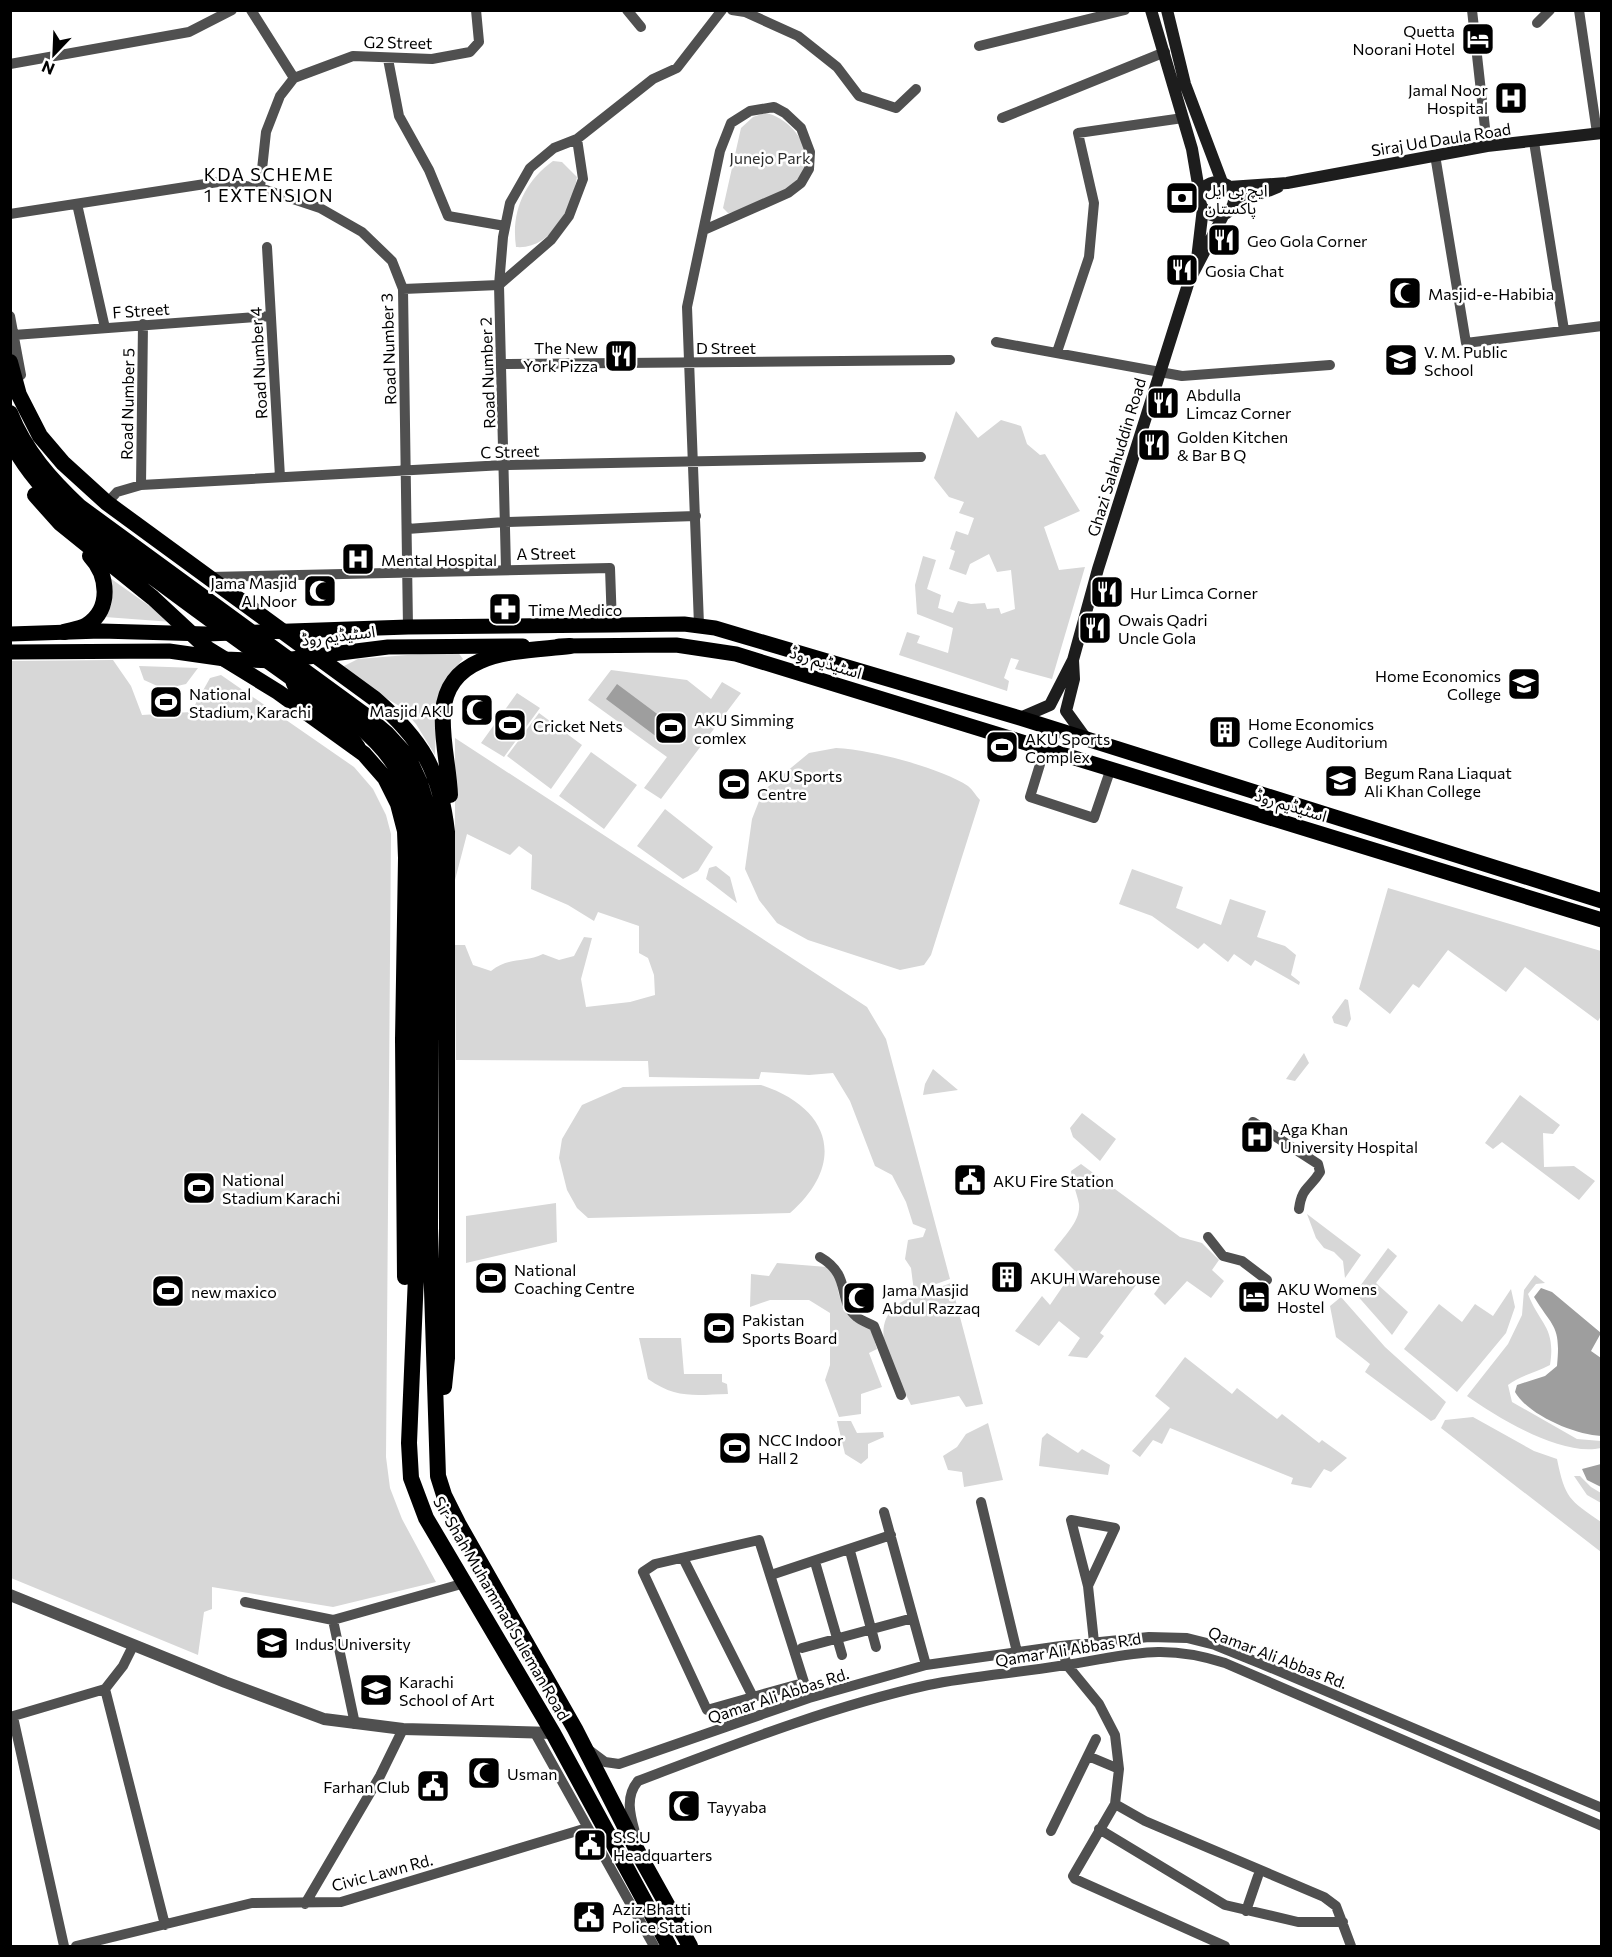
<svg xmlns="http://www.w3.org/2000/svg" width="1612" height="1957" font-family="Commissioner,'Noto Sans Arabic',sans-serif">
<rect width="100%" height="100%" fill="#fff"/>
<path fill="#d7d7d7" d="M765 113C794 118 821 157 795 182 780 196 748 211 728 213L723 208 741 128 753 117Z
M553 161 562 162 577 177C572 207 552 250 516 247 511 212 524 182 553 161Z
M956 411 978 438 1001 420 1021 426 1027 444 1040 455 1045 454 1080 511 1044 527 1059 570 1085 567 1052 679 1015 669 1019 660 1011 658 1004 678 1009 681 1007 691 899 655 907 632 920 636 917 643 948 653 953 628 917 614 915 585 923 556 936 560 927 589 941 595 938 608 953 613 958 601 971 604 985 603 987 609 999 608 1001 614 1015 609 1011 570 997 572 989 554 970 564 966 575 949 569 955 551 950 549 956 531 968 535 974 518 959 513 964 502 949 497 934 478Z
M110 578 172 622 105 617 112 603Z
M457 651 463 659C439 684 436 723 435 755L416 724 401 707 342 672V667L358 659Z
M113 660 131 686 142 715 191 712 210 678 221 675 354 767 373 789 386 815 391 834 386 1457 390 1488 402 1519 436 1582 333 1607 212 1587V1609L204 1612 198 1655 11 1578V661Z
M139 666 198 668 186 684 164 689 144 680Z
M611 670 687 680 711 699 722 682 741 693 661 799 644 788 667 757 588 700Z
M517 693 540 708 504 757 481 743Z
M539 713 582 745 551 789 507 756Z
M455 738 867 1007 886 1039 950 1279 914 1292 911 1268 905 1259 908 1240 923 1237 926 1229 913 1224 906 1202 892 1175 875 1166 850 1101 833 1073 809 1075 761 1072 759 1079 649 1077 648 1061 456 1060 455 945H465L473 965 491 971C508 957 524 963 543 954L559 960 574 956 584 937 592 938 581 979 586 1007 630 1002 655 995 654 975 648 958 639 953V926L598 912 594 921 568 905 531 889 532 855 519 846 510 855 467 834 455 880Z
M836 748C869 749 941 768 968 786 973 790 976 796 980 800L931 955 924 965 900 970 808 940 777 923 759 900 745 869 752 819 763 791 809 753Z
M591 752 637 785 604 829 559 796Z
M665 809 713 847 698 871 683 879 637 846Z
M716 866 730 877 737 903 706 879 709 868Z
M1132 869 1183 887 1176 908 1221 925 1230 899 1266 911 1257 937 1285 946 1296 955 1291 975 1300 982 1299 985 1255 960 1251 966 1234 954 1228 962 1204 943 1198 949 1152 916 1119 904Z
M1388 888 1601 951V1016L1598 1021 1525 967 1506 992 1448 950 1419 988 1413 984 1390 1014 1359 989Z
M1345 999 1348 1000 1351 1019 1347 1027 1334 1023 1332 1017Z
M1304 1053 1309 1063 1295 1081 1286 1079Z
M933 1069 958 1090 923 1095 925 1084Z
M761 1085C831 1108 847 1163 790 1213L588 1218 577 1208 567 1190 559 1158 562 1139 582 1105 623 1087Z
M1520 1095 1560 1125 1553 1134 1543 1133 1544 1167 1574 1166 1595 1181 1579 1200 1502 1142 1493 1149 1485 1143Z
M1082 1113 1116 1139 1100 1161 1073 1137 1070 1128Z
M1081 1164 1180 1237 1202 1243 1219 1260 1212 1270 1224 1281 1211 1298 1187 1281 1165 1305 1154 1294 1159 1287 1142 1277 1100 1333 1104 1336 1087 1358 1068 1356 1080 1338 1059 1321 1039 1346 1015 1331 1042 1296 1050 1305 1074 1270 1054 1250C1063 1237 1081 1221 1079 1204 1077 1193 1072 1183 1071 1171Z
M556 1203 557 1242 466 1263V1216Z
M1307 1214 1361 1255 1345 1278 1343 1261 1334 1252 1324 1248 1316 1238Z
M1388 1248 1397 1256 1376 1283 1408 1312 1392 1335 1355 1293Z
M777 1263 827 1267C841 1283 835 1281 840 1298 844 1313 858 1322 871 1329L877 1349 869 1353 882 1387 861 1394V1414L839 1417 825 1380 830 1365V1313L809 1300H770L750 1307 751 1274 769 1276Z
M1535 1275 1545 1283 1536 1284 1528 1294C1540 1325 1556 1327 1550 1365 1535 1373 1521 1375 1508 1385L1512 1402 1577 1439 1601 1441V1448C1562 1457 1498 1418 1467 1396L1508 1344 1522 1315 1524 1290Z
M951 1283 983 1404 966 1407 959 1396 911 1405C899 1379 866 1331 895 1307 908 1295 934 1290 951 1283Z
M1511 1289 1515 1307 1506 1333 1457 1392 1404 1349 1439 1304 1462 1322 1475 1304 1493 1316Z
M1341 1297 1385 1347 1446 1402 1435 1419 1431 1421 1365 1372 1370 1364 1336 1337 1330 1306Z
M639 1338H681L684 1374H722V1382L727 1384 728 1394C695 1395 676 1399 648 1379Z
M1185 1357 1232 1394 1237 1388 1277 1419 1282 1414 1319 1443 1322 1440 1347 1458 1331 1472 1324 1469 1311 1488 1291 1484 1293 1478 1170 1428 1162 1444 1153 1440 1140 1457 1132 1451 1170 1408 1155 1396Z
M1473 1417 1534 1451 1557 1459C1565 1498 1569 1500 1601 1522V1552L1441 1428 1445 1420Z
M837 1421H851L857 1433 883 1432 884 1437 868 1444V1458L861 1464 845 1454Z
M988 1423 1003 1480 964 1487 962 1472 948 1470 943 1456 957 1447 966 1434Z
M1047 1433 1078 1453 1082 1449 1110 1465 1108 1475 1039 1466 1042 1438Z
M1574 1476H1580L1591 1487 1601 1493V1503L1587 1495Z"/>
<path fill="#9e9e9e" d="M617 684 676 728 665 743 606 699Z
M1541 1288 1552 1292 1601 1333 1591 1351 1601 1358V1436C1575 1435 1528 1415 1515 1392L1517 1385 1545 1376 1557 1366C1561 1325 1553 1328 1534 1297Z
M1601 1464H1602L1601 1487 1587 1480 1582 1469Z"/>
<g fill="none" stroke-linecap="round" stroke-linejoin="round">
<path stroke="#505050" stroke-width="10" d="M251 10 294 78
M627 10 641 27
M732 10 745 12 798 36 837 67 859 96 896 108 916 89
M1472 10 1487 146
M1579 10 1597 133
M1537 23 1550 10
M979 46 1125 10
M388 59 399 116 429 170 448 216 505 226
M10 64 189 32 232 10
M1002 118 1165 52
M1534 142 1564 330
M1435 155 1466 343 1602 326
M260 188 266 132 280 96 294 78 353 56 432 59 470 52 479 42 476 10
M77 204 105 328
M10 214 218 182 260 188 320 208 362 232 392 261 403 289 408 627
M267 247 280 477
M403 289 499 285 551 240 569 216 583 179 577 139
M10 316 21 375
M14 335 270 316
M996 342 1182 376 1330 365
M1057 352 1089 257 1094 203 1078 133 1183 118
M502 364 950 360
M141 485 143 324
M107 503 117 492 141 485 504 465 921 457
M407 529 505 522 696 516
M506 569 499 285 503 237 510 203 530 168 554 148 577 139 653 79 677 68 722 10
M210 577 610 568 612 625
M699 625 687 307 720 151 731 123 750 111 774 107 785 113 801 128 810 152 809 169 801 183 788 193 704 230
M1045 748 1030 797 1094 818 1111 768
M1253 1122 1318 1164 1320 1172C1310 1189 1302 1186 1299 1209
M1208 1237 1223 1256 1242 1261 1267 1280
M820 1257C853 1276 836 1300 857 1317 861 1321 869 1323 874 1326L901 1395
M981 1502 1017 1652
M884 1512 926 1665
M850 1551 876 1647
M683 1558 753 1697
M815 1562 842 1655
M771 1575 891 1535
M1088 1586 1115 1528 1071 1520 1088 1586 1094 1642
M245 1602 333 1620 465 1583
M333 1620 355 1724
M1061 1646 1067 1665 1099 1704 1115 1735 1119 1769 1115 1804 1073 1876 1075 1879 1225 1946
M802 1648 913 1618
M803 1683 707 1710 643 1572 655 1564 759 1540 809 1698
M105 1689 165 1925
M10 1717 105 1689 123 1666 133 1646
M13 1717 64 1946
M535 1733 654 1946
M589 1750 605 1762 619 1764 809 1698 926 1665 1061 1646 1149 1637 1187 1638 1215 1645 1262 1664 1602 1808
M1088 1756 1119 1769
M1115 1804 1145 1821 1324 1897 1336 1906 1351 1946
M1099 1829 1225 1905 1298 1922H1343
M1051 1831 1096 1739
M637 1840C632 1820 623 1799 638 1781 733 1745 829 1707 928 1685 971 1676 1016 1673 1059 1666 1124 1657 1158 1641 1225 1663L1602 1826
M305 1904 380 1776 403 1729
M1246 1911 1258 1876
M76 1946 252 1903 341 1902 587 1828"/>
<path stroke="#505050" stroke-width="12" d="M10 1595 225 1682 324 1719 403 1729 553 1733"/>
<path stroke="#1d1d1d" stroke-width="12" d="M1151 10 1192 149 1200 196
M1167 10 1185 84 1222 182
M1200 199a17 17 0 1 1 34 0a17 17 0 1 1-34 0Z
M1229 187 1287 183 1487 146 1602 133
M1233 205 1278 187
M1197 259 1203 208
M1073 660 1074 679 1066 711 1087 740
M1020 718 1050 705 1073 660 1098 569 1189 281 1224 214"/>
<path stroke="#000" stroke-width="15" d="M10 634 101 631 206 634 408 627 612 625 684 624 715 628 1020 718 1602 901
M559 646 676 645 736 654 1602 920
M10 652 169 651 225 659 276 661 388 647 523 646
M292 677C295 702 326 715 343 729 349 734 354 741 358 747"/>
<path stroke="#000" stroke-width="16" d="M10 362 19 395 40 436 63 463 107 503 375 699C422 740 440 770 447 832V1358L444 1387
M10 413C25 451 51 480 80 507L366 716 386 733 408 757 420 783 429 813 432 841 430 1228 438 1476 444 1495 459 1525 575 1729 641 1858 690 1946
M10 440C44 507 111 546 169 589 232 636 296 681 359 726 399 760 412 788 419 840L418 1228 409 1443 411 1478 426 1518 553 1733 669 1946
M35 495 60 523 153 598 208 649 278 692 364 754 385 778 398 804 405 831 406 858 403 1040 405 1277
M64 632C71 630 81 629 87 625 112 609 108 575 90 556
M450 795C449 768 441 739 443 712 448 648 523 652 570 646"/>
</g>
<defs>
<g id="hotel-square" transform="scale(1.725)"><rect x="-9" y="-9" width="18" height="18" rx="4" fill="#000" stroke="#fff"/><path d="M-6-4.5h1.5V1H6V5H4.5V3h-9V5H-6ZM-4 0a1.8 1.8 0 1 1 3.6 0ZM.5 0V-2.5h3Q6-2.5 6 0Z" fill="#fff"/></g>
<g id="hospital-square" transform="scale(1.725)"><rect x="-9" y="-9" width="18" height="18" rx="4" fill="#000" stroke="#fff"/><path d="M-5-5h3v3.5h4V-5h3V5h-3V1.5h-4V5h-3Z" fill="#fff"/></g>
<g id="bank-square" transform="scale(1.725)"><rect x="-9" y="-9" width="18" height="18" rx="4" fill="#000" stroke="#fff"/><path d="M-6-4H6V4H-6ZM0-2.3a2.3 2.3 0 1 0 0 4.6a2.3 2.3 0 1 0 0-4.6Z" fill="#fff"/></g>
<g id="restaurant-square" transform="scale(1.725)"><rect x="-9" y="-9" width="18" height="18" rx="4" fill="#000" stroke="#fff"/><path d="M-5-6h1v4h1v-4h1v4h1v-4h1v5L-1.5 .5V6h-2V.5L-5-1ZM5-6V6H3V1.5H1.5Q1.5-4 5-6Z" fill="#fff"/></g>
<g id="mosque-square" transform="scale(1.725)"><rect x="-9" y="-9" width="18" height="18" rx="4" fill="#000" stroke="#fff"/><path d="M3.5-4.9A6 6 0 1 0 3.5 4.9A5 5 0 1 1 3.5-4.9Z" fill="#fff"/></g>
<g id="school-square" transform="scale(1.725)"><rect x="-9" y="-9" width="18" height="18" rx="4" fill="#000" stroke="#fff"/><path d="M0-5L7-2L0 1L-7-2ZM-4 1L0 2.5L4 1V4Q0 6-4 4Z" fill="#fff"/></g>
<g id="pharmacy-square" transform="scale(1.725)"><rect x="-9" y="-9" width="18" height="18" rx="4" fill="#000" stroke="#fff"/><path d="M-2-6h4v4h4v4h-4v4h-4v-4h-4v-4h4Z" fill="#fff"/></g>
<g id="university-square" transform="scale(1.725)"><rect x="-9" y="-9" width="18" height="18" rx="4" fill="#000" stroke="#fff"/><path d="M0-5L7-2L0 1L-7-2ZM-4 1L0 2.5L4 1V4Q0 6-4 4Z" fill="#fff"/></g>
<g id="stadium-square" transform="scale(1.725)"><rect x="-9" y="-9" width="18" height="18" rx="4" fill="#000" stroke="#fff"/><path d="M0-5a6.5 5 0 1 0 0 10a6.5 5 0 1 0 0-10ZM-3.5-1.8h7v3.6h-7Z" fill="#fff"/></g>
<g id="building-square" transform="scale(1.725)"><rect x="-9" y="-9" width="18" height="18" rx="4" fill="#000" stroke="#fff"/><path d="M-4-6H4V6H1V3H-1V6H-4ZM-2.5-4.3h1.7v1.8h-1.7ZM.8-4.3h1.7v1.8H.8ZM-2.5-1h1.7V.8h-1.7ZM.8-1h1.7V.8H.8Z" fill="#fff"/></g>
<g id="civic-square" transform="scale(1.725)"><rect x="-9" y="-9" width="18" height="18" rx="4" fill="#000" stroke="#fff"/><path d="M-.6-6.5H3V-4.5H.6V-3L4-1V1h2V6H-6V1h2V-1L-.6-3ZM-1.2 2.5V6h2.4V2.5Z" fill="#fff"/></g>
</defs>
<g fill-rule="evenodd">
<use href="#hotel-square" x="1478" y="39"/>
<use href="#hospital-square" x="1511" y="98"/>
<use href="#bank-square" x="1182" y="198"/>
<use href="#restaurant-square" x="1224" y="240"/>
<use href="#restaurant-square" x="1182" y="270"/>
<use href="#mosque-square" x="1405" y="293"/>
<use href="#restaurant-square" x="621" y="356"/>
<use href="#school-square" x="1401" y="360"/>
<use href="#restaurant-square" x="1163" y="403"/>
<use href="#restaurant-square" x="1154" y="445"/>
<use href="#hospital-square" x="358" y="559"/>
<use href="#mosque-square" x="320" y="591"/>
<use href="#restaurant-square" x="1107" y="592"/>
<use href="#pharmacy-square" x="505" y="609"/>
<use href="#restaurant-square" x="1095" y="628"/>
<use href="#university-square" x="1524" y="684"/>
<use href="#stadium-square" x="166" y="702"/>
<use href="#mosque-square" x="477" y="710"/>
<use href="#stadium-square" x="510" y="725"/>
<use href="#stadium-square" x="671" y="728"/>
<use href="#building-square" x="1225" y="732"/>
<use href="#stadium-square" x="1002" y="747"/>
<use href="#university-square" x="1341" y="781"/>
<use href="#stadium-square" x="734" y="784"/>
<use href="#hospital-square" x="1257" y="1137"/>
<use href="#civic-square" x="970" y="1180"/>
<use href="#stadium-square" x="199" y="1188"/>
<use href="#building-square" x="1007" y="1277"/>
<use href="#stadium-square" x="491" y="1278"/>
<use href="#stadium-square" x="168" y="1291"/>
<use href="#hotel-square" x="1254" y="1297"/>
<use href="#mosque-square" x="859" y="1298"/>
<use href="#stadium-square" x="719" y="1328"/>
<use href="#stadium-square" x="735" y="1448"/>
<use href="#university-square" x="272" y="1643"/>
<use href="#university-square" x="376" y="1690"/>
<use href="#mosque-square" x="484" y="1773"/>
<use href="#civic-square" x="433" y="1786"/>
<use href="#mosque-square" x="684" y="1806"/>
<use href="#civic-square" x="590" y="1845"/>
<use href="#civic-square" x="589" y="1917"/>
</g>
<g text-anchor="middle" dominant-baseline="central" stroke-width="5" stroke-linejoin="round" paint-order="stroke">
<g font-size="16" fill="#000" stroke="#fff" text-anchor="start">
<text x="1455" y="30" text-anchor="end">Quetta<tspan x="1455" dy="18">Noorani Hotel</tspan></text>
<text x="1488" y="89" text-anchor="end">Jamal Noor<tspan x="1488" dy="18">Hospital</tspan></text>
<text x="1205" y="189">ایچ بی ایل<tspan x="1205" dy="18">پاکستان</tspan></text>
<text x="1247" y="240">Geo Gola Corner</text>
<text x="1205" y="270">Gosia Chat</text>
<text x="1428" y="293">Masjid-e-Habibia</text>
<text x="598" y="347" text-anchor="end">The New<tspan x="598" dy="18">York Pizza</tspan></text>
<text x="1424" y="351">V. M. Public<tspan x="1424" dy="18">School</tspan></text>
<text x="1186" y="394">Abdulla<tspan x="1186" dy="18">Limcaz Corner</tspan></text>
<text x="1177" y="436">Golden Kitchen<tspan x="1177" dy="18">&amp; Bar B Q</tspan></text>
<text x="381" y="559">Mental Hospital</text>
<text x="297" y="582" text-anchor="end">Jama Masjid<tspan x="297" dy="18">Al Noor</tspan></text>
<text x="1130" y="592">Hur Limca Corner</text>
<text x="528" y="609">Time Medico</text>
<text x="1118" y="619">Owais Qadri<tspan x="1118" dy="18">Uncle Gola</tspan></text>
<text x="1501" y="675" text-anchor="end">Home Economics<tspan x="1501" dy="18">College</tspan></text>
<text x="189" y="693">National<tspan x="189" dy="18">Stadium, Karachi</tspan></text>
<text x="454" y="710" text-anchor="end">Masjid AKU</text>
<text x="694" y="719">AKU Simming<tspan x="694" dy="18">comlex</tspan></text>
<text x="1248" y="723">Home Economics<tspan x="1248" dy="18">College Auditorium</tspan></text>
<text x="533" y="725">Cricket Nets</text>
<text x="1025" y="738">AKU Sports<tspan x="1025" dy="18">Complex</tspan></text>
<text x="1364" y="772">Begum Rana Liaquat<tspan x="1364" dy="18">Ali Khan College</tspan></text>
<text x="757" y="775">AKU Sports<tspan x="757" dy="18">Centre</tspan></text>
<text x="1280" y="1128">Aga Khan<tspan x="1280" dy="18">University Hospital</tspan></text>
<text x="222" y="1179">National<tspan x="222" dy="18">Stadium Karachi</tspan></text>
<text x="993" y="1180">AKU Fire Station</text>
<text x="514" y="1269">National<tspan x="514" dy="18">Coaching Centre</tspan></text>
<text x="1030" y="1277">AKUH Warehouse</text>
<text x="1277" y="1288">AKU Womens<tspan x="1277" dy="18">Hostel</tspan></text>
<text x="882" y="1289">Jama Masjid<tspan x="882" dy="18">Abdul Razzaq</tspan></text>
<text x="191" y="1291">new maxico</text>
<text x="742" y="1319">Pakistan<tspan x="742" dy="18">Sports Board</tspan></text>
<text x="758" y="1439">NCC Indoor<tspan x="758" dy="18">Hall 2</tspan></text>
<text x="295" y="1643">Indus University</text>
<text x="399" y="1681">Karachi<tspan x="399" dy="18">School of Art</tspan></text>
<text x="507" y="1773">Usman</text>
<text x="410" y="1786" text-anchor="end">Farhan Club</text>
<text x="707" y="1806">Tayyaba</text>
<text x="613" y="1836">S.S.U<tspan x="613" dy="18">Headquarters</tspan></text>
<text x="612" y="1908">Aziz Bhatti<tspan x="612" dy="18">Police Station</tspan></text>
</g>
<g font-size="16" fill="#000" stroke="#fff">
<text transform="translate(398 42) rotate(1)">G2 Street</text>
<text transform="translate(1441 139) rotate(-9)">Siraj Ud Daula Road</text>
<text transform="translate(141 310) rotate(-4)">F Street</text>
<text x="726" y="347">D Street</text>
<text transform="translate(388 349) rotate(-92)">Road Number 3</text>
<text transform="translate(258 363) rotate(-93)">Road Number 4</text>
<text transform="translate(487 373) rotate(-92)">Road Number 2</text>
<text transform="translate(127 404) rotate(-89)">Road Number 5</text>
<text transform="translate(510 451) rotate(-2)">C Street</text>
<text transform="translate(1116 457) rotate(-73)">Ghazi Salahuddin Road</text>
<text transform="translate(546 553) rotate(-1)">A Street</text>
<text transform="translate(338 635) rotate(-7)">اسٹیڈیم روڈ</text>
<text transform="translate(826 662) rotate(17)">اسٹیڈیم روڈ</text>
<text transform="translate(1291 805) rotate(17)">اسٹیڈیم روڈ</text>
<text transform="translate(502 1608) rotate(60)">Sir Shah Muhammad Suleman Road</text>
<text transform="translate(1068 1649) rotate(-9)">Qamar Ali Abbas R.d</text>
<text transform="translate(1278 1657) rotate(21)">Qamar Ali Abbas Rd.</text>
<text transform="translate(778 1695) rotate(-18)">Qamar Ali Abbas Rd.</text>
<text transform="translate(382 1872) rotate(-15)">Civic Lawn Rd.</text>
</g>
<g font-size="16" fill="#2e2e2e" stroke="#fff">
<text x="770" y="157">Junejo Park</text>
</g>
<g font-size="18" letter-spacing="1.5" fill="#000" stroke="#fff">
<text x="269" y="174">KDA SCHEME<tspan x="269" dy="21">1 EXTENSION</tspan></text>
</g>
</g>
<rect width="1612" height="1957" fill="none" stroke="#000000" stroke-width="24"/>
<g transform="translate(54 54) rotate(203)" stroke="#ffffff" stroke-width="4.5" paint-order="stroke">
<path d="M0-4.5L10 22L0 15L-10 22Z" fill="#000000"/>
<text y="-9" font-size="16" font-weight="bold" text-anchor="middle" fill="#000000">N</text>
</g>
</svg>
